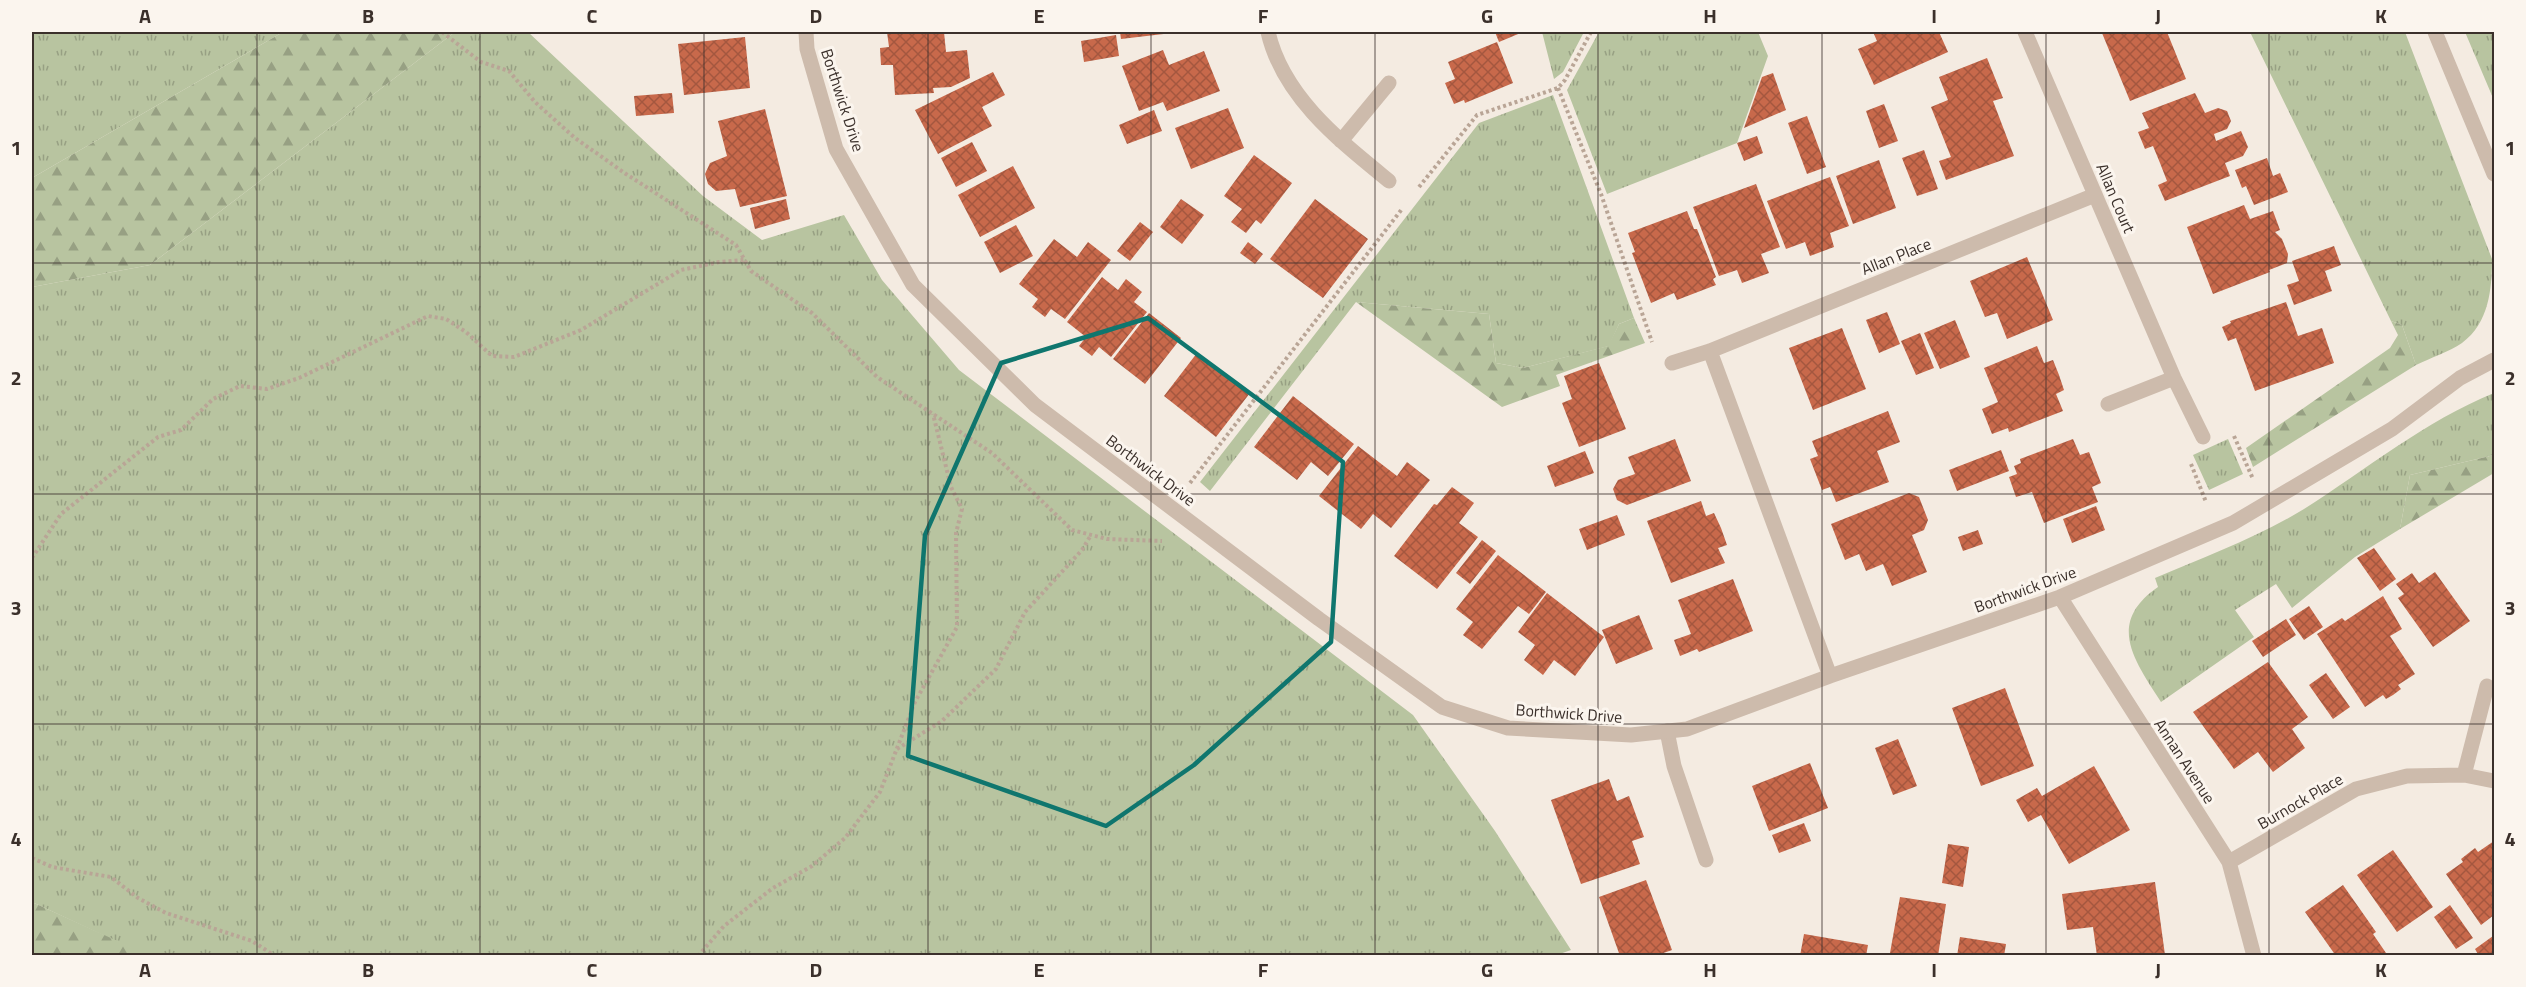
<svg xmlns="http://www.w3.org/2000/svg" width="2526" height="987" font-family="'Titillium Web',sans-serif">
<defs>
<pattern id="grass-tufts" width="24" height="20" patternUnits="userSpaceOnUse" patternTransform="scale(1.5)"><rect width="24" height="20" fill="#b8c4a0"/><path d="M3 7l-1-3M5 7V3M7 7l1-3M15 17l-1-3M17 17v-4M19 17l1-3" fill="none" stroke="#97a083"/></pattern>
<pattern id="forest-firs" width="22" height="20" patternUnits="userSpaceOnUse" patternTransform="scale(1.5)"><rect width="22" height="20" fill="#b8c4a0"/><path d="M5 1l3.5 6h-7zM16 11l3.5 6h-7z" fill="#97a083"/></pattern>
<pattern id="building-cross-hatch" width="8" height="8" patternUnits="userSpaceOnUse" patternTransform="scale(1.5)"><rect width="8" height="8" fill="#c8694b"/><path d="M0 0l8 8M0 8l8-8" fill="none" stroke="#a4573f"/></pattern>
</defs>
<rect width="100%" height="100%" fill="#f4ebe1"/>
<path fill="url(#grass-tufts)" d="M32 32H283L32 178Z
M455 32H528L703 196 762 240 844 215 882 280 959 370 1413 715 1495 831 1571 950 1554 956H148L32 902V287L150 265Z
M1542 32H1584L1563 72 1554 79Z
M1599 32H1758L1768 56 1737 143 1607 194 1567 90Z
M2250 32H2405L2492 259C2492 289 2489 323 2462 343 2449 352 2430 358 2416 365L2402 325 2391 321Z
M2465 32H2494V101L2493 98Z
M1553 95 1634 318 1619 324 1609 346 1523 368 1496 363 1489 314 1356 302 1210 491 1200 482 1479 123Z
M2494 393V455L2410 475 2400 529 2355 557 2292 608 2276 584 2235 610 2254 637 2161 702C2134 660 2106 623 2158 587L2155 578C2205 557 2258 537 2304 509 2367 469 2425 421 2494 393Z
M2228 439 2243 474 2209 490 2193 455Z"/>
<path fill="url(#forest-firs)" d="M283 32H455L150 265 32 287V178Z
M1356 302 1489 314 1496 363 1523 368 1608 346 1619 324 1634 318 1645 343 1556 375 1560 386 1502 407Z
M2391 321 2402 325 2416 365 2253 467 2246 448 2390 348 2398 335Z
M2494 455V473L2400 529 2410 475Z
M32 902 148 955H32Z"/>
<path fill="url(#building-cross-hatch)" d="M887 32H944L946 52 967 50 970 78 951 87 933 88 934 93 895 95 893 65H881L880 48 889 47Z
M1120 32H1171L1172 33 1121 39Z
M1495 32H1523L1499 42Z
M1873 32H1939L1948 52 1874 85 1858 49 1877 41Z
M2106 32H2167L2186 79 2130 101 2102 33Z
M1116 35 1119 56 1084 62 1081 41Z
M745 37 750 88 684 95 678 44Z
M1497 42 1513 83 1465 103 1464 100 1454 104 1445 83 1455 79 1448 62Z
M1163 50 1169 65 1204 51 1220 91 1167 111 1163 102 1139 111 1122 66Z
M1987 58 2003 98 1993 101 2014 156 1946 180 1939 161 1951 157 1931 107 1948 100 1939 77Z
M993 72 1005 95 982 107 992 126 938 154 915 110Z
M1773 73 1786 110 1744 128 1762 77Z
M672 93 674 113 636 116 634 96Z
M2195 93 2205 113 2218 108 2227 111 2231 121 2227 129 2214 134 2216 141 2241 131 2248 147 2243 156 2225 163 2230 176 2165 201 2158 185 2167 181 2160 163 2153 146 2145 149 2138 132 2149 128 2142 113Z
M1884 104 1898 141 1879 148 1866 111Z
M1228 108 1244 148 1191 169 1175 128Z
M765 109 787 196 740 207 735 189 716 191 708 184 705 174 710 163 727 156 718 121Z
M1154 110 1162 131 1127 144 1119 125Z
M1807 116 1826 167 1807 174 1788 123Z
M1757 136 1763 153 1744 161 1737 143Z
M972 142 987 171 956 187 941 158Z
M1924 150 1938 189 1917 196 1902 158Z
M1254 155 1292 183 1261 224 1256 220 1246 233 1231 222 1242 209 1224 196Z
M2267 158 2273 176 2280 173 2288 192 2254 205 2246 186 2242 188 2235 170Z
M1879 160 1896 208 1853 224 1836 176Z
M1013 166 1035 208 980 237 958 195Z
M1830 177 1849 226 1830 233 1834 247 1810 256 1805 242 1786 249 1767 201Z
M1756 184 1780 247 1761 254 1769 273 1742 283 1737 270 1719 276 1693 207Z
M786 199 790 219 755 229 750 208Z
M1181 199 1204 215 1182 244 1160 227Z
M1315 199 1368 239 1323 298 1270 259Z
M2244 205 2250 219 2273 211 2280 230 2275 232 2282 239 2288 254 2287 263 2269 270 2270 272 2213 294 2187 227Z
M1687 211 1694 229H1697L1716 277 1713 279 1716 285 1677 300 1674 293 1651 303 1632 253 1635 252 1628 233Z
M1140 222 1153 232 1130 261 1117 251Z
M1016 225 1033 256 1000 273 984 242Z
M1054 239 1077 257 1088 242 1111 260 1065 319 1051 309 1045 317 1032 307 1038 299 1019 284Z
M1248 242 1263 254 1255 264 1240 253Z
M2334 246 2341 265 2325 271 2332 291 2294 305 2287 285 2299 281 2292 261Z
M2027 257 2053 320 2007 339 1997 313 1985 317 1970 281Z
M1102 277 1118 290 1126 279 1142 292 1134 302 1147 312 1111 357 1099 347 1092 356 1079 346 1086 337 1067 322Z
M2286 302 2298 336 2322 328 2334 363 2255 391 2236 338 2228 341 2222 327 2231 323 2230 321Z
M1887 312 1900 344 1879 353 1866 320Z
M1149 313 1181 338 1145 384 1113 359Z
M1955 320 1970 357 1940 369 1924 333Z
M1842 328 1866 389 1813 410 1789 348Z
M1920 333 1934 368 1916 375 1901 341Z
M2037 346 2044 363 2053 360 2059 375 2064 390 2056 394 2063 411 2009 432 2008 428 1992 434 1982 409 1998 402 1984 368Z
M1197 353 1250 393 1216 437 1164 396Z
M1599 363 1626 429 1579 447 1562 403 1572 399 1564 376Z
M1293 396 1354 444 1328 476 1311 462 1297 480 1254 447Z
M1888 411 1900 442 1877 451 1889 482 1836 502 1830 487 1822 490 1810 459 1818 456 1812 441Z
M1675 439 1691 481 1627 505 1617 500 1613 489 1618 480 1635 474 1628 457Z
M2073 439 2080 455 2089 452 2101 483 2092 487 2098 502 2044 523 2032 492 2016 497 2009 477 2017 474 2014 466 2021 463 2020 459Z
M1358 446 1397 476 1407 462 1430 480 1391 528 1373 514 1361 529 1319 496Z
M2001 450 2009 471 1957 491 1949 470Z
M1585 451 1594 473 1555 487 1547 466Z
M1452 487 1474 503 1459 523 1478 537 1437 589 1394 556 1434 504 1437 505Z
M1909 493 1919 497 1928 520 1924 530 1912 535 1927 572 1892 586 1883 564 1866 571 1859 554 1845 560 1831 524Z
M1701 501 1706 516 1714 513 1721 528 1727 545 1718 548 1725 563 1671 583 1647 521Z
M2096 506 2105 530 2072 543 2063 519Z
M1617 515 1625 535 1587 550 1579 529Z
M1978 530 1983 544 1963 551 1958 537Z
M1482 540 1496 551 1470 584 1456 573Z
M2374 548 2396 579 2380 591 2357 558Z
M1498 555 1546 592 1529 614 1518 606 1482 649 1463 635 1473 622 1456 609Z
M2435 572 2470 621 2433 647 2398 598 2404 594 2396 584 2412 573 2419 583Z
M1733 579 1753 631 1699 652 1697 649 1680 656 1674 640 1691 634 1678 600Z
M1547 593 1604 637 1575 676 1554 660 1543 675 1524 660 1535 645 1518 632Z
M2383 596 2402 629 2390 636 2415 674 2398 685 2401 689 2393 695 2386 699 2383 695 2365 707 2317 634 2342 618 2345 621Z
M2309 606 2323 627 2304 640 2289 619Z
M1639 615 1653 649 1616 664 1602 630Z
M2286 619 2296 635 2263 657 2252 641Z
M2268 662 2308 717 2292 729 2305 748 2273 772 2258 752 2234 769 2193 712Z
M2326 673 2350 707 2333 719 2309 685Z
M2005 688 2034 766 1981 786 1952 708Z
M1898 739 1917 786 1893 795 1875 748Z
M1810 763 1828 808 1769 831 1752 786Z
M2094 766 2130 830 2069 864 2041 815 2028 822 2016 800 2037 788 2042 796Z
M1609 779 1617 801 1629 796 1644 837 1632 841 1640 864 1581 884 1551 800Z
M1804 823 1811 841 1779 853 1772 835Z
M2494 841V915L2481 925 2446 874 2463 862 2461 859 2475 848 2478 852Z
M1948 844 1969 847 1963 887 1942 883Z
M2393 850 2433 907 2397 932 2357 875Z
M1646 880 1672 950 1655 956H1620L1599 897Z
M2155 882 2165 955 2097 956 2093 927 2067 930 2062 894Z
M2343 885 2376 932 2373 934 2386 953 2382 956H2336L2305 912Z
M1900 897 1946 904 1938 956 1890 953Z
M2450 905 2473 938 2456 949 2434 917Z
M1804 934 1868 945 1866 956H1800Z
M2493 936 2494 956H2479L2475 949Z
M1960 937 2006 944 2004 956H1957Z"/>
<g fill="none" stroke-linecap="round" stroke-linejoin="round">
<path stroke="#b9a596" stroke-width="4" stroke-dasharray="3 3" stroke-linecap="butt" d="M442 32 481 62 509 71 535 102 575 138 626 174 736 245 751 271 812 313 877 377 992 453 1072 530 1107 539 1162 541
M1558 88 1601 194 1652 342
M1419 187 1477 115 1558 88 1565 80 1591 32
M2234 436 2253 479
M2191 464 2206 502
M1190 483 1402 209
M32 558 61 514 158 437 181 430 213 399 240 386 267 389 299 378 428 316 446 319 466 332 492 356 514 357 581 330 681 270 719 262 745 260
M897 749 942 721 996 669 1025 612 1082 550 1091 535
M32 858 52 867 111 877 138 898 166 913 252 941 275 956
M698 956 724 926 773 888 812 866 845 838 880 792 915 702 957 627 956 533 962 509 951 487 933 414"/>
<path stroke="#cdbbac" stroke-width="15" d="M1667 731 1674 766 1706 860"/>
<path stroke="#cdbbac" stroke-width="15" d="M806 32 807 49 836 149 913 285 1035 405 1319 619 1442 707 1508 728 1631 735 1687 729 1830 676 2060 597 2233 523 2392 429 2460 378 2494 360
M1268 32C1283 97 1340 141 1389 181
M2025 32 2174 378 2203 437
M1341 141 1389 83
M1710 351 1830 676
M1672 363 1710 351 2095 195
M2108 404 2174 378
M2060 597 2229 862 2254 956
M2464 775 2487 686
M2229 862 2356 789 2407 776 2464 775 2494 781"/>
<path stroke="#cdbbac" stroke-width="15" d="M2435 32 2494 174"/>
</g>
<path fill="none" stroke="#0f766e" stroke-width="4.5" stroke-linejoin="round" d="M1148 318 1343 462 1331 642 1194 765 1106 826 908 756 925 535 1001 363Z"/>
<path fill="none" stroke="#3b302b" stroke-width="1.5" stroke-opacity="0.55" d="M257 32V956M480 32V956M704 32V956M928 32V956M1151 32V956M1375 32V956M1598 32V956M1822 32V956M2046 32V956M2269 32V956M32 263H2494M32 494H2494M32 724H2494"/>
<g text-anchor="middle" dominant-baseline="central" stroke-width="6" stroke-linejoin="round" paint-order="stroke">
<g font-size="16" fill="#3b302b" stroke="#fbf5ee">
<text transform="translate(843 100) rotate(72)">Borthwick Drive</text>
<text transform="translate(2116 198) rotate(67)">Allan Court</text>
<text transform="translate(1896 256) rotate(-22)">Allan Place</text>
<text transform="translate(1151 470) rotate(37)">Borthwick Drive</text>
<text transform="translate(2025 589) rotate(-20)">Borthwick Drive</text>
<text transform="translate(1569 713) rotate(4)">Borthwick Drive</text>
<text transform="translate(2185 761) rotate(57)">Annan Avenue</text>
<text transform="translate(2300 801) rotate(-30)">Burnock Place</text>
</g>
</g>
<rect width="2526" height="987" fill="none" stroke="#fbf5ee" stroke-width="66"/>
<rect x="33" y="33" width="2460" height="921" fill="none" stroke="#3b302b" stroke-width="2"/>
<g font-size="20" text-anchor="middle" font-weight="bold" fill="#3b302b">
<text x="145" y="23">A</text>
<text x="368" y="23">B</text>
<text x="592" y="23">C</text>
<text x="816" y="23">D</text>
<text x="1039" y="23">E</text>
<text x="1263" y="23">F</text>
<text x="1487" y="23">G</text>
<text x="1710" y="23">H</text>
<text x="1934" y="23">I</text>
<text x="2158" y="23">J</text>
<text x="2381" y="23">K</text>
<text x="16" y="155">1</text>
<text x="2510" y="155">1</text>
<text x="16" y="385">2</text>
<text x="2510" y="385">2</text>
<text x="16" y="615">3</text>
<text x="2510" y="615">3</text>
<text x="16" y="846">4</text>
<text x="2510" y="846">4</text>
<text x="145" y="977">A</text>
<text x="368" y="977">B</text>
<text x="592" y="977">C</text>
<text x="816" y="977">D</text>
<text x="1039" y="977">E</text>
<text x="1263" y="977">F</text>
<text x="1487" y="977">G</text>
<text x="1710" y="977">H</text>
<text x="1934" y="977">I</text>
<text x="2158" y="977">J</text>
<text x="2381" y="977">K</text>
</g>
</svg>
